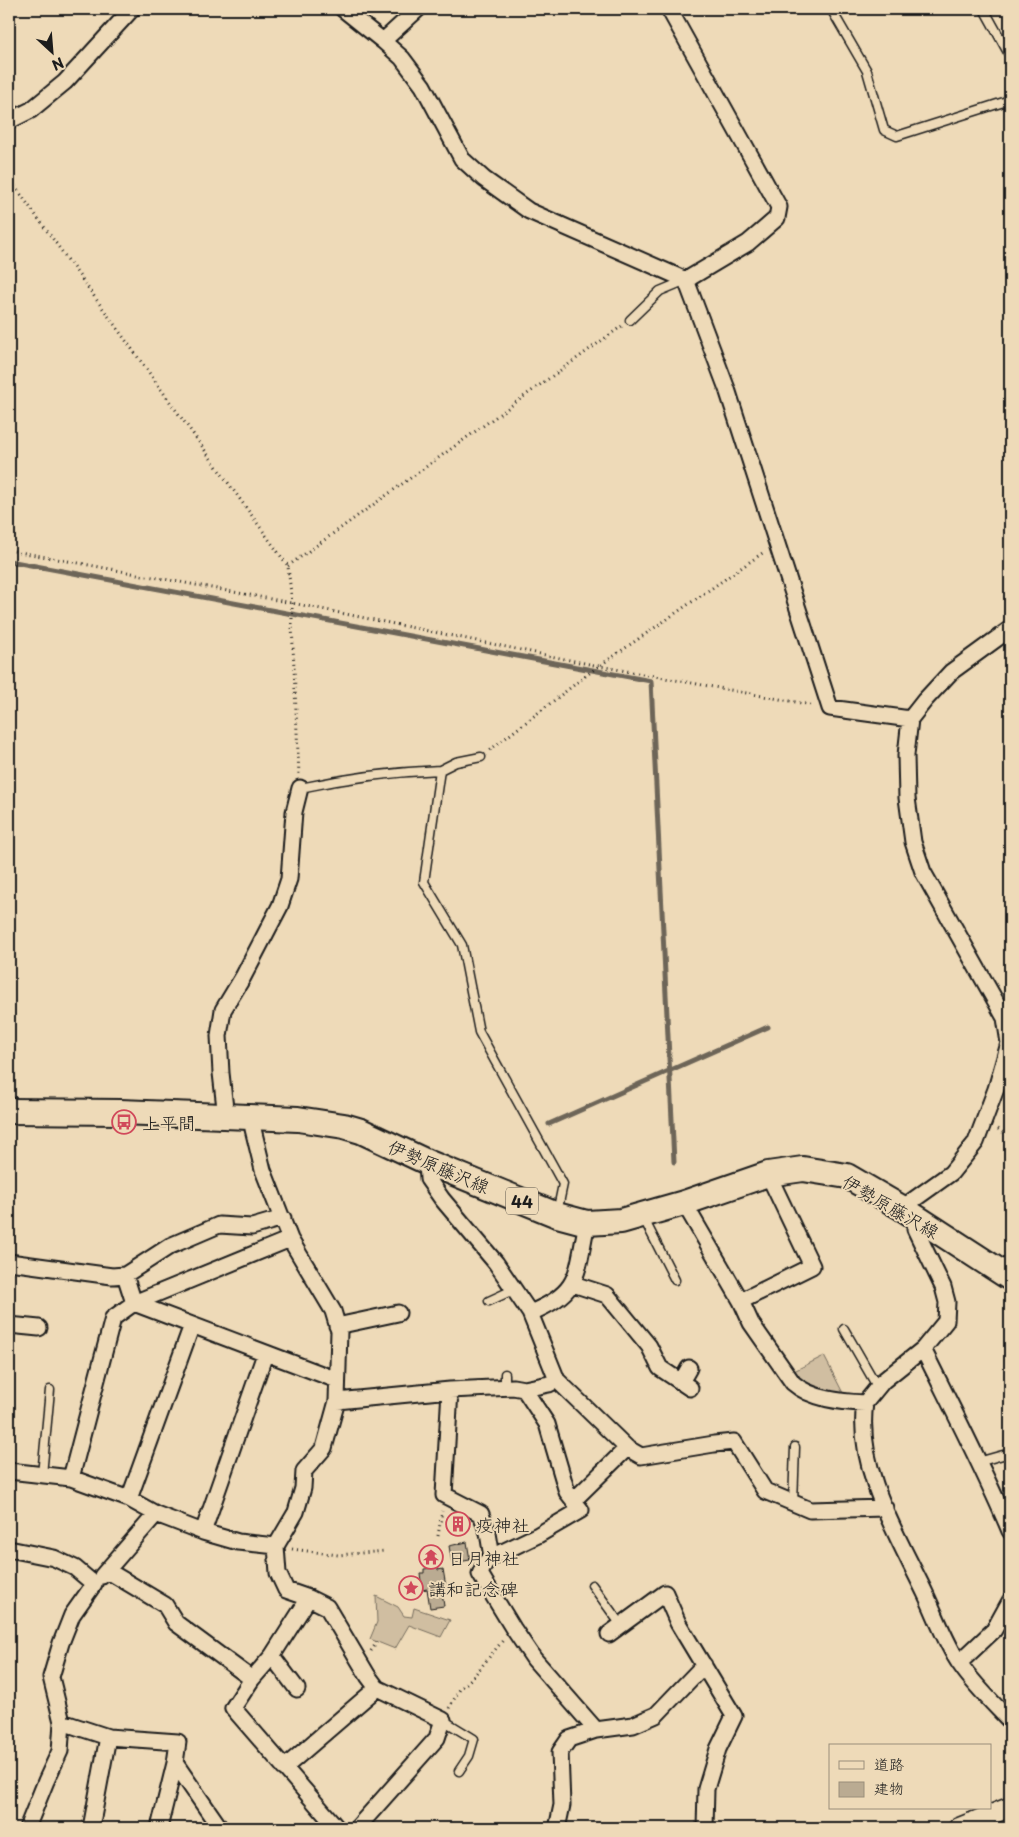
<svg xmlns="http://www.w3.org/2000/svg" width="1019" height="1837" font-family="'Playpen Sans','Klee One',sans-serif">
<rect width="100%" height="100%" fill="#eedab8"/>
<filter id="ink" filterUnits="userSpaceOnUse"><feTurbulence type="fractalNoise" baseFrequency=".02" numOctaves="2"/><feDisplacementMap in="SourceGraphic" scale="10" xChannelSelector="R" yChannelSelector="G"/><feConvolveMatrix kernelMatrix="1 2 1 2 8 2 1 2 1" color-interpolation-filters="sRGB"/></filter>
<g filter="url(#ink)">
<path fill="#d0bea1" stroke="#766d5e" d="M824 1356 843 1393 839 1398 801 1388 792 1372Z
M376 1596 398 1607 404 1616 412 1617 414 1608 450 1620 441 1637 409 1625 395 1649 370 1639 377 1622Z"/>
<g fill="none" stroke-linecap="round" stroke-linejoin="round">
<path stroke="#6d6558" stroke-width="5" d="M9 561 651 681 674 1162
M549 1124 768 1027"/>
</g>
<path fill="#baab92" stroke="#1c1c1c" d="M467 1542 470 1560 452 1563 449 1546Z
M438 1567V1570L443 1569 446 1587H441L444 1606 430 1608 427 1589 422 1590 420 1573H424V1569Z"/>
<g fill="none" stroke-linecap="round" stroke-linejoin="round">
<g stroke="#1c1c1c" stroke-width="11">
<path id="service" d="M831 9 867 71 884 130 897 136 1010 100
M984 9 1010 56
M630 320 660 291 684 281
M440 770 456 762 481 757
M300 788C346 778 393 772 440 770L424 882 462 945 479 1032 563 1184 557 1213
M643 1217 675 1280
M489 1301 515 1289
M844 1329 878 1388
M505 1374V1387
M978 1462 1010 1453
M42 1475 50 1390
M793 1503 795 1447
M592 1585 621 1625
M443 1720 474 1739 469 1756 459 1771"/>
</g>
<g stroke="#1c1c1c" stroke-width="19">
<path id="minor" d="M343 9 383 41 418 9
M669 9 779 207 777 218 748 243 686 280
M383 41 402 58 423 86 462 159 484 179 529 211 686 280 727 389 830 708 910 719
M9 121 31 110 65 82 132 9
M226 1117 221 1073 219 1036 223 1010 243 977 280 906 289 879 294 812 300 788
M253 1118V1129L263 1170 290 1239 333 1311 339 1331 337 1401 324 1448 304 1471 303 1488 296 1512 276 1546 278 1573 286 1590 309 1598 327 1607 368 1676 377 1688 443 1720 437 1738 357 1828
M427 1162 428 1179 442 1199 496 1263 530 1313 557 1380
M684 1203 741 1301 751 1323 793 1383C811 1399 841 1402 865 1403 855 1468 899 1538 926 1595 936 1616 947 1646 960 1664 974 1685 993 1703 1010 1721
M902 1208 951 1173 976 1142 996 1089 1009 1043 1005 1018 923 872 913 842 907 798 906 755 910 719 925 700 951 672 1010 629
M9 1262 112 1276 125 1275 134 1303 337 1380
M125 1275 170 1246 219 1225 252 1227 283 1218
M573 1284 607 1295 649 1346 660 1368 690 1388
M741 1301 812 1266 768 1174
M530 1313C582 1292 576 1273 587 1223
M9 1325 39 1328
M337 1326 398 1313
M923 1349C953 1410 984 1469 1010 1531
M681 1382 689 1368
M450 1390 444 1495 481 1514 488 1533 492 1557 538 1535 581 1510 567 1492 547 1424 524 1389
M337 1401 450 1390 513 1387 524 1389 549 1384 557 1380 627 1448 641 1456 714 1444 734 1442 765 1491 810 1510 885 1508
M865 1403 883 1381 923 1349 946 1321 947 1302 943 1287 915 1229 918 1220
M9 1471 71 1478 129 1499 156 1514 203 1532 238 1542 276 1546
M71 1478 113 1318 134 1303 290 1239
M129 1499 192 1325
M574 1500 627 1448
M203 1532 265 1354
M9 1549 54 1558 75 1568 94 1584 72 1615 61 1643 51 1677 62 1722 60 1751 46 1781 27 1828
M492 1557 485 1563 480 1574 513 1628 534 1659 596 1730 633 1725 656 1715 704 1665
M108 1571 165 1605 176 1623 252 1679
M102 1576 156 1514
M309 1598 272 1656 252 1679 233 1708 337 1828
M609 1634 665 1593 678 1623 734 1716 718 1749 706 1789 705 1828
M272 1656 297 1689
M959 1663 994 1630 1010 1601
M62 1722 108 1737 178 1742 175 1763 220 1828
M284 1768 377 1688
M558 1824 562 1805 560 1752 569 1739 596 1730
M91 1828 108 1737
M159 1828 175 1763"/>
</g>
<g stroke="#1c1c1c" stroke-width="22">
<path id="tertiary" d="M958 1828 1010 1807"/>
</g>
<g stroke="#1c1c1c" stroke-width="28">
<path id="primary" d="M9 1111 120 1112 298 1119 344 1126 361 1131 427 1162 557 1215 587 1223 621 1221 684 1203 768 1174 803 1169 847 1176 902 1208 1010 1278"/>
</g>
<path stroke="#1c1c1c" stroke-width="3" stroke-dasharray="1 4" stroke-linecap="butt" d="M9 178 288 566 292 603V625L299 775
M9 550 292 603 599 666 812 705
M288 566 622 326
M490 750 592 671 764 552
M998 1129 1010 1137
M438 1536 442 1511
M292 1549 338 1555 386 1551
M371 1651 377 1642
M449 1708 460 1689 473 1677 504 1639"/>
<use href="#service" stroke="#eedab8" stroke-width="8"/>
<use href="#minor" stroke="#eedab8" stroke-width="15"/>
<use href="#tertiary" stroke="#eedab8" stroke-width="19"/>
<use href="#primary" stroke="#eedab8" stroke-width="24"/>
</g>
</g>
<defs>
<g id="bus-ring" transform="scale(1.25)"><circle r="9.5" fill="#eedab8" stroke="#d1495b" stroke-width="1.5"/><path d="M-5-6H5V4H4V6H2V4H-2V6H-4V4H-5ZM-3.5-4V0h7V-4ZM-3.5 1.2v1.5H-2V1.2ZM2 1.2v1.5H3.5V1.2Z" fill="#d1495b"/></g>
<g id="building-ring" transform="scale(1.25)"><circle r="9.5" fill="#eedab8" stroke="#d1495b" stroke-width="1.5"/><path d="M-4-6H4V6H1V3H-1V6H-4ZM-2.5-4.3h1.7v1.8h-1.7ZM.8-4.3h1.7v1.8H.8ZM-2.5-1h1.7V.8h-1.7ZM.8-1h1.7V.8H.8Z" fill="#d1495b"/></g>
<g id="temple-ring" transform="scale(1.25)"><circle r="9.5" fill="#eedab8" stroke="#d1495b" stroke-width="1.5"/><path d="M0-6L5-2H3V0L6.5 2.5H4V6H1.5V3h-3V6H-4V2.5H-6.5L-3 0V-2H-5Z" fill="#d1495b"/></g>
<g id="sight-ring" transform="scale(1.25)"><circle r="9.5" fill="#eedab8" stroke="#d1495b" stroke-width="1.5"/><path d="M0-6L1.8-2.2L6-1.7L2.9 1.2L3.7 5.4L0 3.3L-3.7 5.4L-2.9 1.2L-6-1.7L-1.8-2.2Z" fill="#d1495b"/></g>
</defs>
<g fill-rule="evenodd">
<use href="#bus-ring" x="124" y="1122"/>
<use href="#building-ring" x="458" y="1524"/>
<use href="#temple-ring" x="431" y="1557"/>
<use href="#sight-ring" x="411" y="1588"/>
</g>
<g text-anchor="middle" dominant-baseline="central" stroke-width="4" stroke-linejoin="round" paint-order="stroke">
<rect fill="#eedab8" stroke="#5b554b" stroke-width="1" x="506" y="1187.5" width="32" height="27" rx="4"/>
<g font-size="16" font-weight="bold" fill="#1c1c1c">
<text x="522" y="1201">44</text>
</g>
<g font-size="18" fill="#1c1c1c" stroke="#eedab8" text-anchor="start">
<text x="142" y="1122">上平間</text>
<text x="476" y="1524">疫神社</text>
<text x="448" y="1557">日月神社</text>
<text x="428" y="1588">講和記念碑</text>
</g>
<g font-size="18" fill="#1c1c1c" stroke="#eedab8">
<text transform="translate(439 1166) rotate(23)">伊勢原藤沢線</text>
<text transform="translate(891 1206) rotate(30)">伊勢原藤沢線</text>
</g>
</g>
<rect width="1019" height="1837" fill="none" stroke="#eedab8" stroke-width="30"/>
<rect x="15" y="15" width="989" height="1807" fill="none" stroke="#1c1c1c" stroke-width="2" filter="url(#ink)"/>
<rect x="829" y="1744" width="162" height="65" fill="#eedab8" stroke="#9a8e7a"/>
<rect x="839" y="1761" width="25" height="8" fill="#eedab8" stroke="#9a8e7a"/>
<text x="874" y="1770" font-size="15" fill="#1c1c1c">道路</text>
<rect x="839" y="1782" width="25" height="15" fill="#baab92" stroke="#9a8e7a"/>
<text x="874" y="1794" font-size="15" fill="#1c1c1c">建物</text>
<g transform="translate(52 52) rotate(154)" stroke="#eedab8" stroke-width="4" paint-order="stroke">
<path d="M0-4L9 19L0 12L-9 19Z" fill="#1c1c1c"/>
<text y="-8" font-size="14" font-weight="bold" text-anchor="middle" fill="#1c1c1c">N</text>
</g>
</svg>
